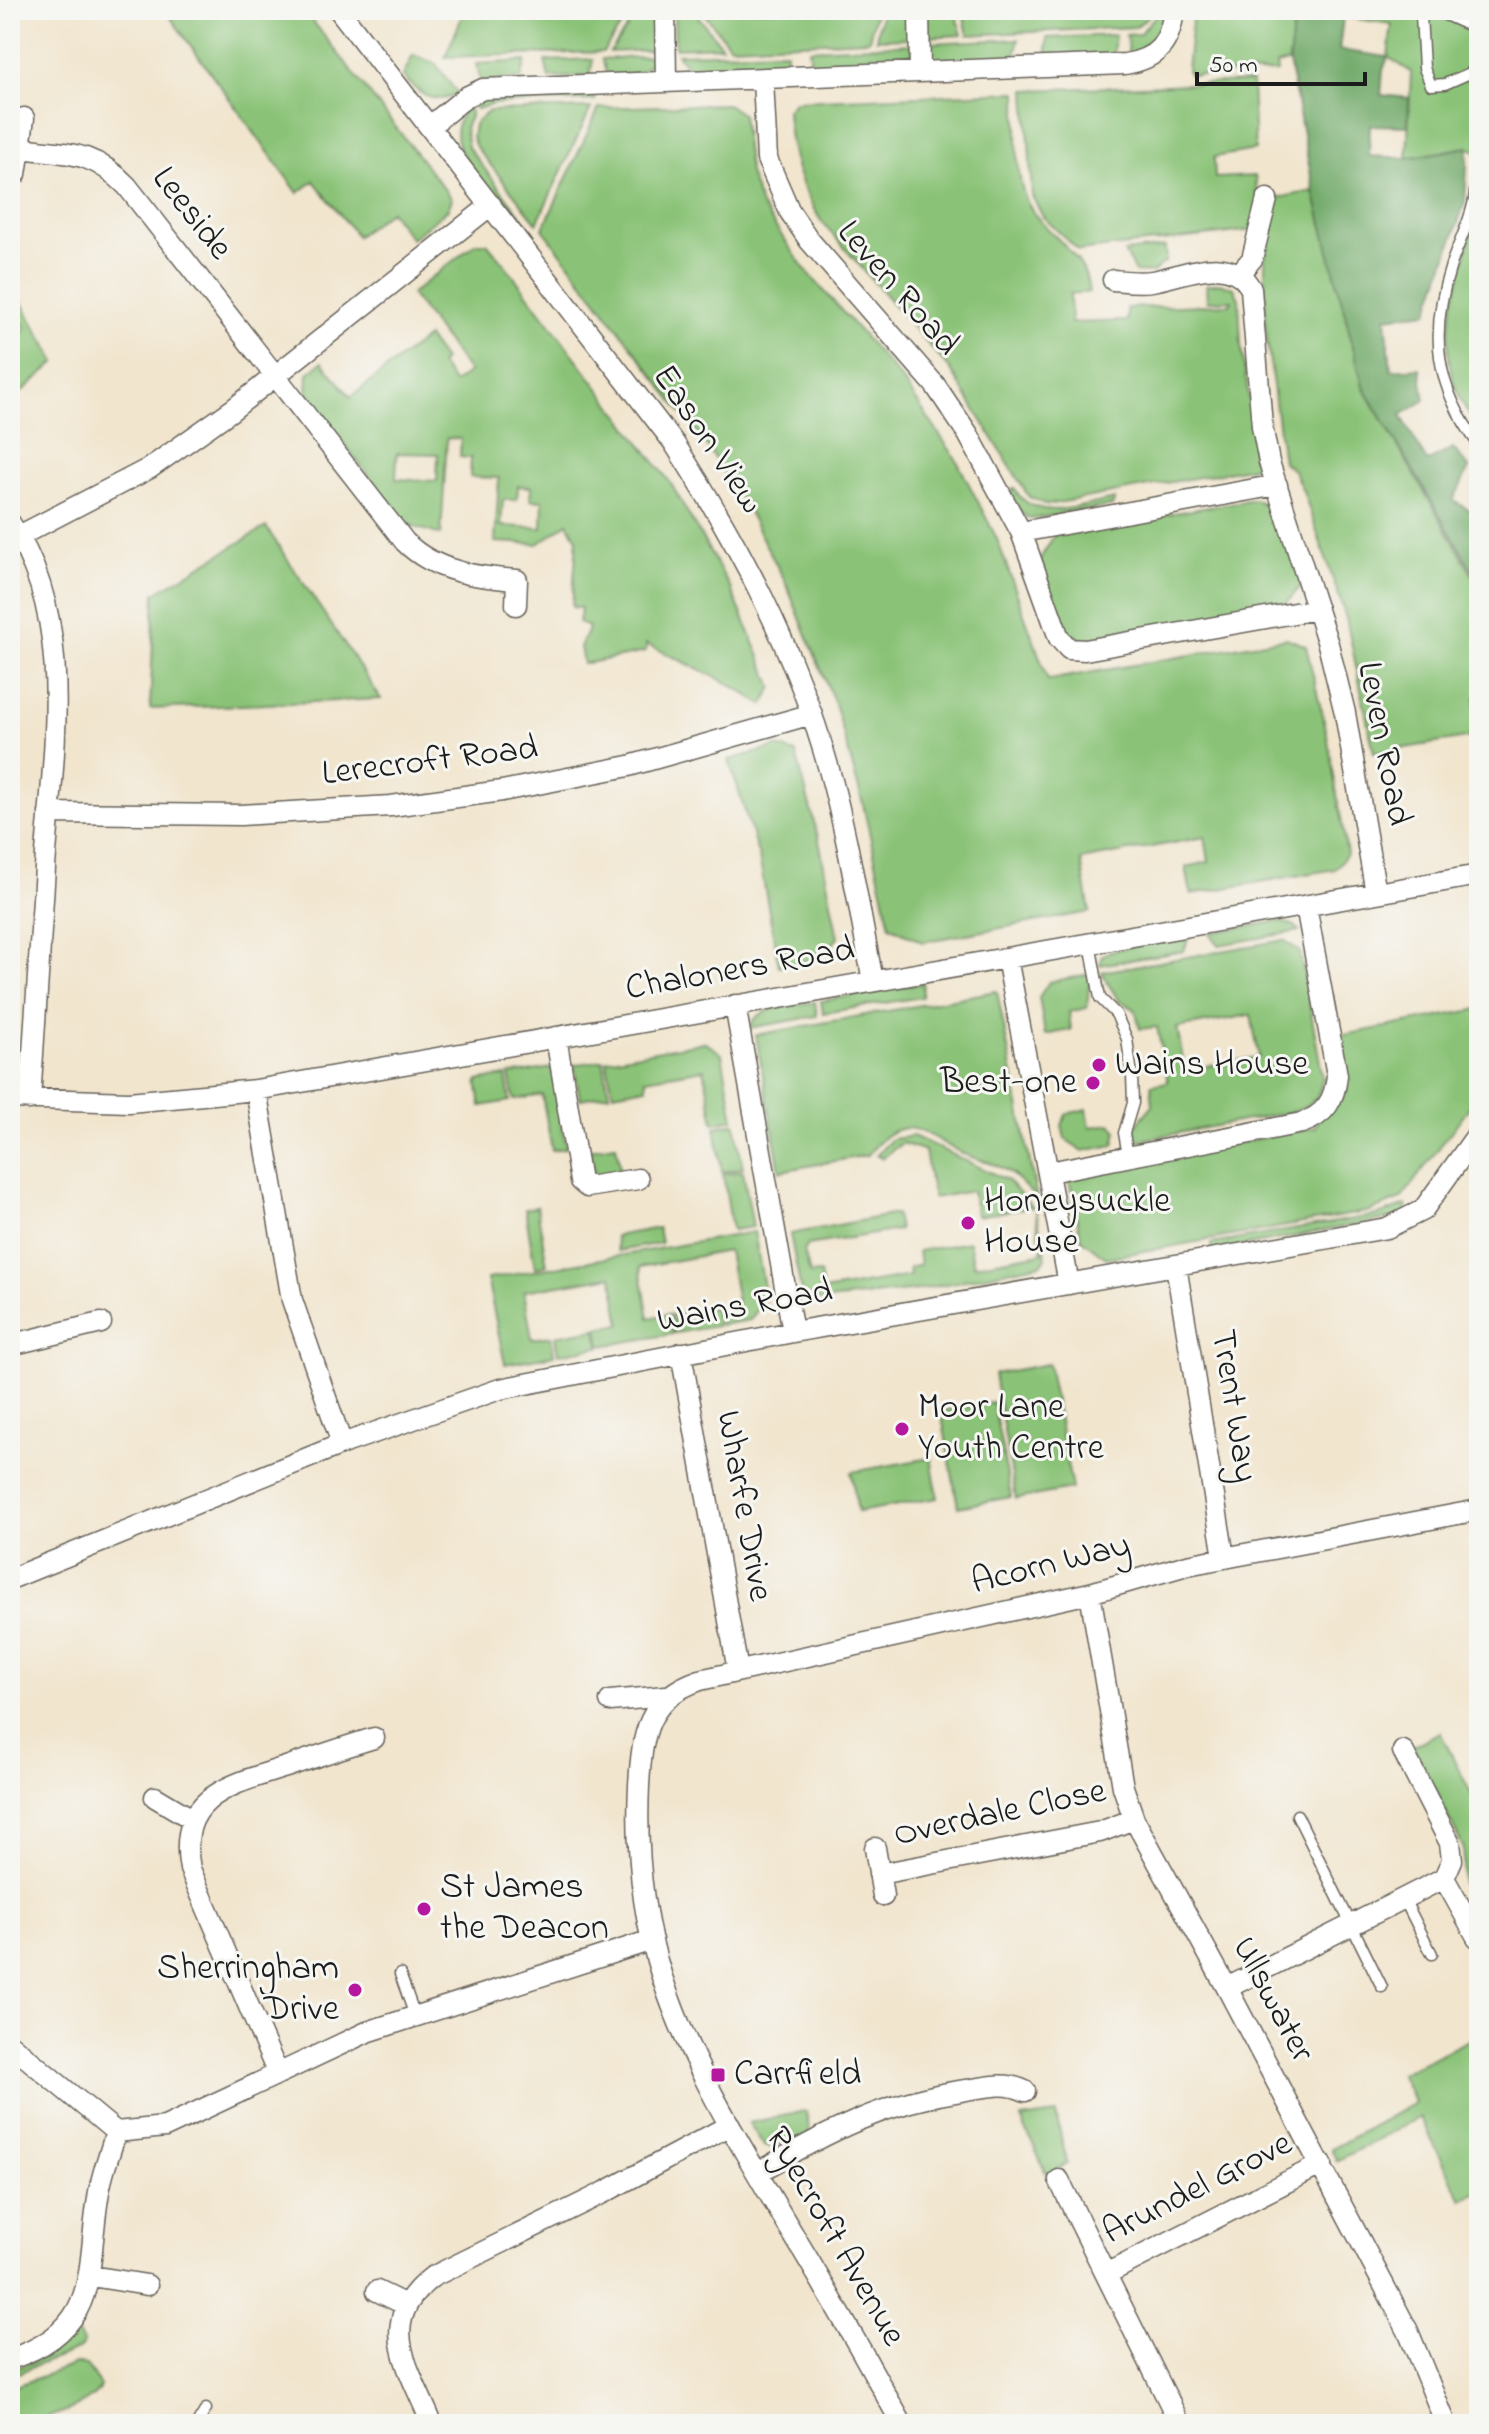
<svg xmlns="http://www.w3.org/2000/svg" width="1489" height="2434" font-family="'Indie Flower',sans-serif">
<rect width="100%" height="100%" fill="#f6f6f2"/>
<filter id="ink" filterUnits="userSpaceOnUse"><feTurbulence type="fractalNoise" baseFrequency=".0125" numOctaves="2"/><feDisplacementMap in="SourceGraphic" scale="16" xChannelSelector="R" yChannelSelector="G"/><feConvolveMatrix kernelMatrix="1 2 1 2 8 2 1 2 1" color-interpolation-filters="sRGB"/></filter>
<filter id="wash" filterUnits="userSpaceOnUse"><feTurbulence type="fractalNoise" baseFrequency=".006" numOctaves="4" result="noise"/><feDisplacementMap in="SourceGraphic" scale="32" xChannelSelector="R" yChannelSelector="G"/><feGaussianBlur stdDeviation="1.8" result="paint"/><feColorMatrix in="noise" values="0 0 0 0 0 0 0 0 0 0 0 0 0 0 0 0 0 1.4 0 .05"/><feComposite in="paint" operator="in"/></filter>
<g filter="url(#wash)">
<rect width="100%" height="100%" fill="#f1e5ce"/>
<path fill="#8ac377" stroke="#53704a" stroke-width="2" fill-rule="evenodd" d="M165 10H304L452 199 448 209 411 239 390 211 357 236 314 181 298 193Z
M465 10H632L603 52 445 57Z
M640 10H657V50L610 52Z
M674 10H693L722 46 675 48Z
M701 10H876L869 40 730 46Z
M882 10H913V38L876 39Z
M924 10H955L962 35 925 37Z
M962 10H1155L1136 27 968 35Z
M1161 10H1165C1161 34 1154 48 1129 55L1126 35 1139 34Z
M1193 10H1295L1289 62 1276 65 1277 72 1190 75 1187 70Z
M1359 10H1479V152L1467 147 1407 158 1411 72 1388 57 1392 24 1343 17Z
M1115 35 1113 56 1047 58V38Z
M1019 39 1014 60 937 62 928 54 926 43Z
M914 44 911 57 904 64 816 68 811 63 809 49Z
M786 51V63L781 69 695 71 687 67 677 54Z
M413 55 435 63 458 94C433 106 418 94 403 76Z
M655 56C645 76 627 75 607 76L602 59Z
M593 59 590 76 549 78 545 61Z
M526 61 521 79 480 81 477 64Z
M1252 82 1255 150 1214 157 1215 178 1255 176 1258 199 1253 230 1079 251 1043 217 1032 196 1026 90Z
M1017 92C1018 121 1014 171 1025 197 1040 235 1086 248 1089 292L1070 294 1071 323 1127 321V308L1230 304 1232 300 1207 301 1206 285 1220 283 1234 288 1239 299 1241 345 1259 466 1047 505 1029 497 950 369 821 221C799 185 789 152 787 110L795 101Z
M595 93V100L493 104 476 109 472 102 481 98Z
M727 104 742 114 749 173 761 206 804 268 903 381 956 459 997 539 1048 680 1287 638 1306 646 1327 734 1347 854 1335 869 1191 894 1186 867 1209 862 1205 837 1081 860 1090 912 922 942 890 926 863 804 835 704 785 581 744 504 706 445 543 229 599 108Z
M467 107 471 114 465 128 468 147 534 233 529 237C512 216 463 165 457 142 454 129 459 116 467 107Z
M591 108 537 223 476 147 472 137 474 124 489 111Z
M1314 191 1363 386 1479 586V695L1475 697 1479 736 1374 753 1346 618 1303 491 1294 471 1283 462 1265 325V257L1277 198Z
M1479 199V278L1474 311 1479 344V428C1417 354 1466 278 1479 199Z
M476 243H487L506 266 670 482 730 587 773 687 763 705 728 683 646 644V652L583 664 580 647 589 627 579 623 581 608 572 607 577 539 568 523 538 544 495 542 499 478 470 477 471 458 460 457 461 439 447 438 441 535 405 524 307 394 308 373 322 362 351 397 427 337 444 360 440 364 454 383 469 372 411 294ZM397 453 438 454 437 481 396 479ZM518 486 531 487 530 500 543 501 542 528 501 526 503 500H517Z
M1165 247 1166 261 1152 273 1135 272 1124 252Z
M10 291 20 300 56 362 10 402V353L26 326 10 317Z
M1014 488C1034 525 1082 505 1115 499L1112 506 1031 519 1022 514 1010 494Z
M1254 499 1276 511 1302 585 1282 608 1086 641 1062 629 1040 559 1055 534Z
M266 527 381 699 150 709 155 593Z
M777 747 796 753 820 845 838 938 820 959 779 966 759 857 729 760Z
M1279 921 1295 926 1300 931 1219 945 1210 933Z
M1189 936 1184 951 1100 965 1102 956 1110 951Z
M1284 940 1300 952 1323 1079 1317 1098 1297 1111 1135 1141 1134 1127 1153 1105 1151 1085 1168 1082 1157 1027 1140 1029 1135 1009 1119 1001 1101 972ZM1251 1015 1259 1057 1185 1070 1177 1028Z
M1090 974 1087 1008 1069 1012 1071 1030 1045 1035 1039 997 1049 982Z
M923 983 922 997 823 1013 821 1001Z
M997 991 1037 1199C1027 1190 1017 1176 1005 1170 993 1162 977 1160 964 1154 925 1136 904 1106 868 1155L780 1171 756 1035Z
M815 1002 817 1016 750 1028C756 1005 794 1006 815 1002Z
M1479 1009V1094L1401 1199 1371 1211 1106 1258 1081 1239 1069 1180 1074 1177 1316 1127 1338 1036Z
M705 1042 722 1054 734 1119 714 1123 704 1069 646 1079 647 1087 613 1093 606 1060Z
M603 1060 609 1094 580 1099 574 1065Z
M552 1068 566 1148 552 1150 542 1095 514 1100 509 1075Z
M506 1076 510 1101 481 1106 477 1081Z
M1087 1109 1090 1127 1111 1124 1117 1131 1114 1145 1083 1151 1065 1139 1062 1126 1066 1114Z
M735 1123 743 1168 722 1172 715 1127Z
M913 1136 1007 1180 1032 1207 977 1216 972 1191 933 1198 925 1151 902 1143 882 1158 876 1155 892 1139Z
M616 1145 620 1167 616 1175 599 1179 594 1175 590 1149Z
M743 1171 753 1227 732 1230 723 1174Z
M1406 1205 1407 1212 1397 1217 1211 1252V1244L1378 1215Z
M1035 1206 1046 1258 1041 1264 918 1290 810 1302 802 1296 790 1234 896 1214 899 1230 808 1245 804 1251 810 1274 820 1273 823 1291 910 1276 909 1268 920 1265 918 1251 969 1242 974 1265 1042 1253Z
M537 1207 547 1265 535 1268 525 1209Z
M658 1228 661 1243 618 1251 615 1236Z
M754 1232 766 1298 750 1320 720 1325 716 1306 737 1302 728 1251 640 1267 649 1318 669 1314 673 1334 601 1346 598 1328 621 1324 612 1276 524 1291 532 1339 551 1336 554 1355 505 1364 487 1279Z
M714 1307 717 1326 675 1333 672 1314Z
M596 1329 599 1347 558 1354 555 1336Z
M1048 1364 1072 1489 1016 1499 994 1374Z
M993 1402 1011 1497 958 1507 941 1411Z
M931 1458 938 1498 858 1512 851 1472Z
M1440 1732 1479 1809V1915L1462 1883 1464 1849 1413 1746Z
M1479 2035V2191L1462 2200 1420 2117 1337 2161 1331 2149 1415 2103 1400 2074Z
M806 2111 810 2134 786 2146 783 2142 773 2147 764 2146 749 2123Z
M1056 2114 1067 2164 1047 2175 1021 2119Z
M76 2332 84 2342 80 2349 10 2376V2370L46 2357Z
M76 2364 86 2365 100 2386C95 2407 30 2424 10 2424V2388Z"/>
<path fill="#6fa968" stroke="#466242" stroke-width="2" d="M1295 10H1359L1343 18 1339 50 1388 57 1383 70 1381 95 1409 98 1408 126 1370 125 1369 156 1407 158 1468 147 1465 202 1428 312 1386 317 1391 370 1420 368 1425 400 1401 415 1427 462 1453 448 1469 468 1453 501 1479 515V581L1363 386 1314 191 1289 62Z"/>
</g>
<g filter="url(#ink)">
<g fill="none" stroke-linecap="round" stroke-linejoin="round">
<g stroke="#67625a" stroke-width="13">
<path id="service" d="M1430 10 1421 15 1424 68 1431 85 1445 84 1479 69
M1434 10 1479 30
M1479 145C1477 163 1477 182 1474 200 1470 222 1458 244 1451 265 1429 334 1435 387 1479 445
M1090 943 1100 998 1116 1014 1127 1039 1132 1075 1133 1103 1124 1133 1128 1156
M1297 1815 1382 1987
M1404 1899 1432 1954
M400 1974 415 2016
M197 2424 206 2409"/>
</g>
<g stroke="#67625a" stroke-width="23">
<path id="minor" d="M339 10 674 443C739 544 795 649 828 766 848 836 859 909 873 981
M665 10 666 81
M919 10 920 72
M763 79 767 159 790 212 809 240 935 385 968 434 1021 532 1059 638 1069 649 1085 650 1317 609
M430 126 466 97 483 89 1125 64C1158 59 1170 43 1174 10
M20 148 24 118
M16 174 20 148C67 154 92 150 127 186L405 542C435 572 477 577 517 580L516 605
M1239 274 1252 259 1267 199
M1113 280C1125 281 1139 283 1152 281 1184 276 1231 251 1251 289L1262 426 1269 462 1328 644 1345 713 1376 893
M10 523C78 620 52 757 45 868 40 945 35 1023 30 1100
M1021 532 1277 485
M19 536 150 468 232 410 491 205
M49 813 241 815 391 806 502 791 629 766 812 714
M1007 958 1069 1284
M735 1005 793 1332
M556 1037 580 1181 587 1187 638 1179
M256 1090 292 1300 342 1444
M10 1098 129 1102 256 1090 1479 875
M1049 1172 1302 1123C1325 1115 1335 1100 1337 1075L1306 906
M1176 1266 1224 1557
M10 1345 101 1323
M681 1353 738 1671
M10 1579 342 1444 500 1389 793 1332 1387 1228 1423 1210 1479 1132
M1090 1593 1123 1787 1134 1819 1227 1988 1408 2331 1446 2424
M610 1701 666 1696
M155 1797 192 1819
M875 1848 883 1896
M879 1874 1100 1832 1134 1819
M1444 1878 1477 1937
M1227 1988 1444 1878 1452 1860 1450 1843 1403 1751
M10 2044 116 2132 165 2127 367 2032 652 1940
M277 2072 190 1869C176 1796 230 1785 286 1767 315 1757 344 1747 374 1738
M757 2173C827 2132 884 2102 966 2090 987 2087 1005 2081 1025 2091
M1059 2180 1180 2424
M1106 2274 1322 2164
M91 2276 147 2285
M377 2291 404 2304
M10 2359C101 2329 86 2272 98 2198 101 2175 110 2153 116 2132
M432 2424C410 2369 373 2322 432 2277L605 2192 730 2125
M902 2424C865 2356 827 2290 787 2224 741 2146 690 2064 662 1977 642 1916 636 1849 639 1785 642 1734 647 1698 700 1680L1090 1593 1187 1565 1479 1510"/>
</g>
<use href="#service" stroke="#fff" stroke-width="10"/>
<use href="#minor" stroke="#fff" stroke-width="20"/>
</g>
</g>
<g fill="#b5179e" stroke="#f6f6f2" stroke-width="3">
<circle cx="1099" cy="1065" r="8"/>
<circle cx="1093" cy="1083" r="8"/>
<circle cx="968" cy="1223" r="8"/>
<circle cx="902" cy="1429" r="8"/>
<circle cx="424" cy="1909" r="8"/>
<circle cx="355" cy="1990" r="8"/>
<rect x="710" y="2067" width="16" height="16" rx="4"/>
</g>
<g text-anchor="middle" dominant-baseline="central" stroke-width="6" stroke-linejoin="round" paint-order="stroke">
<g font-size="36" fill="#1c1c1c" stroke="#f6f6f2">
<text transform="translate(191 214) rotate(52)">Leeside</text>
<text transform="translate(897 289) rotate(49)">Leven Road</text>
<text transform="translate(707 440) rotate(56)">Eason View</text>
<text transform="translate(1383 744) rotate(79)">Leven Road</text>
<text transform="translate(430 762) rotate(-7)">Lerecroft Road</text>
<text transform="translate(740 970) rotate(-10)">Chaloners Road</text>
<text transform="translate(745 1307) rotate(-10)">Wains Road</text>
<text transform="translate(1233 1406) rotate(81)">Trent Way</text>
<text transform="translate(743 1506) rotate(80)">Wharfe Drive</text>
<text transform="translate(1051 1565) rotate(-14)">Acorn Way</text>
<text transform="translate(1000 1814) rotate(-12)">Overdale Close</text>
<text transform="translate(1272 2000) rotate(62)">Ullswater</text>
<text transform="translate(1198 2189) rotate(-27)">Arundel Grove</text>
<text transform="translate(834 2237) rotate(60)">Ryecroft Avenue</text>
</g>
<g font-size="36" fill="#1c1c1c" stroke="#f6f6f2" text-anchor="start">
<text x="1115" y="1065">Wains House</text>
<text x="1077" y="1083" text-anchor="end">Best-one</text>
<text x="984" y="1202">Honeysuckle<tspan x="984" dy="41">House</tspan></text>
<text x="918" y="1408">Moor Lane<tspan x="918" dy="41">Youth Centre</tspan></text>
<text x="440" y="1888">St James<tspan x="440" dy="41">the Deacon</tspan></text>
<text x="339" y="1969" text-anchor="end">Sherringham<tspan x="339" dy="41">Drive</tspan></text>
<text x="734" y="2075">Carrfield</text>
</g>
</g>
<rect width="1489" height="2434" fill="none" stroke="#f6f6f2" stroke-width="40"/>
<path d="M1197 72v12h168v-12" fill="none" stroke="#1c1c1c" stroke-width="4"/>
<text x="1209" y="72" font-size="24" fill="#1c1c1c" stroke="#f6f6f2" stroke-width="6" paint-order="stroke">50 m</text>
</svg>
